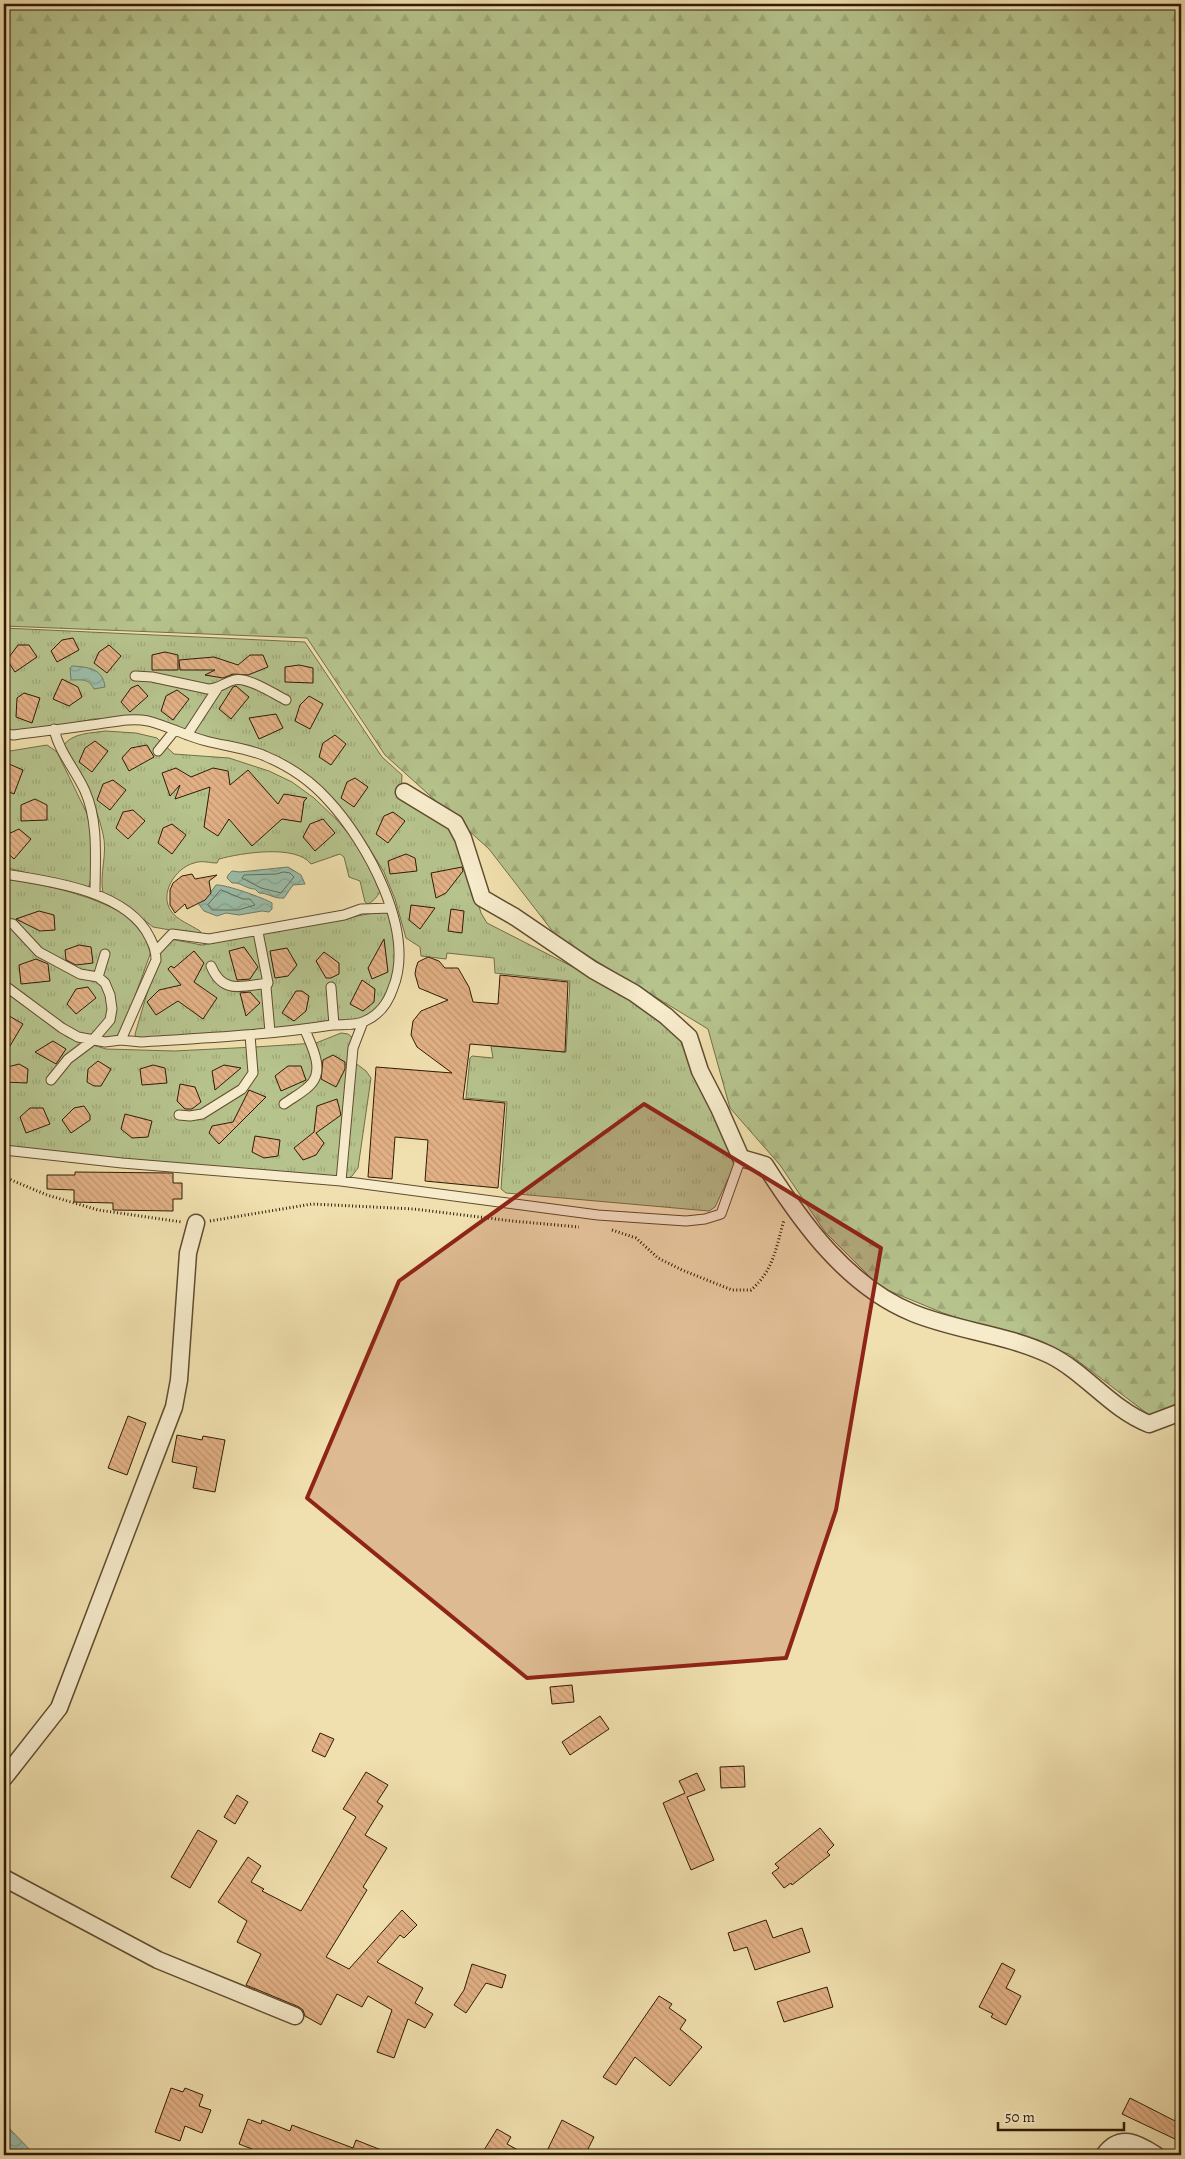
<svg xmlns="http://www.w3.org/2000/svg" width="1185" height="2159" font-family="Alegreya,serif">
<defs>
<pattern id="grass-tufts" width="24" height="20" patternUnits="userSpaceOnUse" patternTransform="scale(1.25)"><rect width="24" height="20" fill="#b6c38d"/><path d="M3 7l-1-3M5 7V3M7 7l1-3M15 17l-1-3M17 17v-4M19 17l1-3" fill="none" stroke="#9da778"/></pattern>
<pattern id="forest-firs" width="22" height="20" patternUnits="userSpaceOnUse" patternTransform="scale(1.25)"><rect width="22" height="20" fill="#b6c38d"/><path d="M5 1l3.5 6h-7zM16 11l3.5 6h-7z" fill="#9da778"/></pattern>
<pattern id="water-waves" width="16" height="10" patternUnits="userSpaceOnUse" patternTransform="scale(1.25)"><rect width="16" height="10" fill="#9bbda9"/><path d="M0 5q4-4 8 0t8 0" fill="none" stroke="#86a290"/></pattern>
<pattern id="building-back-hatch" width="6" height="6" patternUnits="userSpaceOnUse" patternTransform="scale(1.25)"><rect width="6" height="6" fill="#e2b085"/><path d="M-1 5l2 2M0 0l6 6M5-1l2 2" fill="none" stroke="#c29771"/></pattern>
</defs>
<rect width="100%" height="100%" fill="#f1e0af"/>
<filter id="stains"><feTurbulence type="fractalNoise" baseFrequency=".004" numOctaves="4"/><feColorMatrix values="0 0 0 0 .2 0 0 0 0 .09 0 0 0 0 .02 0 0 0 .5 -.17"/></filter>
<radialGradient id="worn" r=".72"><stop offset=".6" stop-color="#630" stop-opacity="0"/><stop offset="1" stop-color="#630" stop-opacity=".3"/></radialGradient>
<path fill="url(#grass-tufts)" stroke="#726f48" d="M4 628 305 642 382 757 402 775 401 796 451 826 467 866 481 913 487 923 573 967 662 1018 686 1038 738 1158 715 1207 709 1211 506 1193 501 1189 507 1102 466 1098 470 1058 472 1056 493 1058 491 1046 566 1052 570 981 495 973 494 958 447 953 446 959 421 956 420 947 406 938 395 899 384 872 366 843 350 823 285 764 133 718 93 719 72 724 4 733Z
M105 731 136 733 157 738 174 754 229 758 269 771 292 782 314 798 336 819 355 841 381 889C378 896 375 900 368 904L365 902 360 881 349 877 344 857 340 854 311 864C296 844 241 853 219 859L217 863C209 863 202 860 194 863 175 868 159 894 171 911 177 920 191 925 200 931L201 933 199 935 153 927 138 915 103 893C99 874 108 854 103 834 96 802 79 773 64 745 72 733 92 733 105 731Z
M47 745 57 752 93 826 91 879 89 886 86 888 4 867V752Z
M4 879C45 884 99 896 133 920 143 927 148 939 152 949L121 1035 106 1041 79 1035 4 981Z
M384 911 390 916 395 943V964L388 994 382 1004 363 1021 305 1029 136 1038 135 1034 159 953 170 939 202 945Z
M4 989 67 1037 106 1049 174 1051 255 1047 316 1043 341 1033 348 1034 354 1039V1062L366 1071 371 1078 358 1168 352 1176 345 1180 4 1147Z"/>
<path fill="url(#forest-firs)" stroke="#726f48" d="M4 4H1181V1402L1149 1415 1069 1354 943 1313 880 1287 825 1232 780 1165 730 1108 708 1029 557 937 489 849 385 755 307 638 4 626Z"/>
<path fill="url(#water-waves)" stroke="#707c67" d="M72 666C87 667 103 668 105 687L94 689C89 678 81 680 71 680L70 668Z
M288 867 301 875 305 884 293 885 284 898C274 899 268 893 259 893L255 889C246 889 241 882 232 883L227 878 228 875 232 871 240 872Z
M216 885C225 884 264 898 272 903V909L269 912 262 911 239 915 226 913 217 916 204 911 197 902 205 900Z
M4 2123 35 2155H4Z"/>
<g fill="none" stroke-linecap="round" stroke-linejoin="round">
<path stroke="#656c56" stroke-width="1" d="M284 872 290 873 294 877 281 893 261 888 242 878 244 875 276 874Z
M221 890 243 899H250L255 905 238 910H212L208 905Z"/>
</g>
<path fill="url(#building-back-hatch)" stroke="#2f1b04" d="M73 638 79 650 57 662 51 651 62 640Z
M18 645H29L37 657 15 672 7 660Z
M109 645 121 656 107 673 94 663 99 652Z
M165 652 178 655V670H152V655Z
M250 655H263L268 667 248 675 233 674 223 678 205 675 215 670H180L179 660 214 657 238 665Z
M299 665 313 668V683L285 682V667Z
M62 679 78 687 82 697 69 706 53 699Z
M138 685 148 696 130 712 121 702 131 688Z
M236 686 249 697 231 719 219 709 233 687Z
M177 690 189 699 173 720 161 711 166 696Z
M24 693 40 698 32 723 16 717 17 698Z
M309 696 323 704 310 729 295 721 300 705Z
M276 714 283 728 259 739 249 718Z
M335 735 346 744 331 765 319 757 323 743Z
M95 741 108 751 92 772 79 762 85 748Z
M147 745 154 757 129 771 122 758 131 748Z
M9 764 23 770 14 794 4 790V771Z
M176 768 191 777 213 768 228 771 230 785 248 770 278 804 284 794 307 798 304 801 301 822 282 819 252 846 229 819 218 836 204 827 210 787 175 799 180 785 170 796 162 773Z
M355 778 368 787 354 807 341 798 347 782Z
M113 780 126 790 110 810 97 800 103 784Z
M35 799 47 805V820L21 821V805Z
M133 810 145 821 128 839 116 828 123 812Z
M393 812 405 821 388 843 376 834 384 816Z
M323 819 335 833 315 851 303 837 310 824Z
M172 824 186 835 172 854 158 843 163 828Z
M19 829 31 839 14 859 4 850V844L6 835Z
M406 854 415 858 417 871 390 874 388 861Z
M462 867 463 871 446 893 436 898 431 873Z
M192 874 195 879 217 875 209 881 211 893 205 900 187 909 185 904 175 913 170 905V890L173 883 182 876Z
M411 905 435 908 420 929 409 920Z
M451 909 464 911 462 933 448 931Z
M39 911 54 915 55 930 40 931 16 919Z
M384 939 388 972 372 979 368 968Z
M79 945 91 947 93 963 76 965 66 960 65 950Z
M244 947 258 967 250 979 237 980 229 951Z
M287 948 297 965 288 976 275 978 270 951Z
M194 951 204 963 194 982 217 998 203 1019 178 1001 156 1015 147 1002 159 990 181 985 168 969 171 966 174 968Z
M324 952 339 963V974L331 978H326L316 961Z
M428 957 439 961 445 968H458L469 987 473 1002 498 1004 500 975 568 982 565 1052 470 1044 463 1099 505 1103 498 1188 425 1181 428 1140 395 1137 392 1179 368 1177 376 1067 452 1073 417 1047 411 1035 413 1021 421 1011 448 1000 419 988 415 974 416 968 418 962Z
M36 959 48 964 50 981 21 984 19 965Z
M362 980 375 989 374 1002 363 1011 350 1004Z
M88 987 96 998 76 1014 67 1004 76 989Z
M296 991H302L309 996 306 1011 294 1021 282 1013Z
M250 992 260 1003 246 1016 240 993Z
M4 1013 23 1024 4 1056Z
M53 1041 66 1049 56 1064 35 1052Z
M333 1055 345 1062V1069L336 1087 321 1079 323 1060Z
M98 1061 111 1069 101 1086H94L87 1082 88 1069Z
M19 1064 28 1069 27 1083 4 1082V1068Z
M153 1065 165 1068 167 1083 142 1085 140 1069Z
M224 1065 241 1068 215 1090 212 1071Z
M288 1066H301L306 1080 281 1091 275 1076Z
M180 1084 195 1087 201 1102 192 1109H185L177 1101Z
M249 1090 266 1097 219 1144 209 1133 212 1126 233 1122Z
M337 1099 341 1115 316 1133 324 1143 316 1155 303 1160 294 1148 314 1132 317 1106Z
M84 1106 90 1115V1120L71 1133 62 1120 74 1108Z
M30 1108H43L50 1124 26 1133 20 1117Z
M125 1114 152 1121 148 1137 132 1138 121 1129Z
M255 1136 280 1140 278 1156 264 1158 252 1152Z
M75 1172 173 1173V1183H182V1199H173V1211L113 1210V1203L74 1202V1190L47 1189V1175H75Z
M128 1416 146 1423 127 1475 108 1468Z
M177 1435 202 1440 203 1436 225 1440 215 1492 193 1488 197 1467 172 1462Z
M572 1685 574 1702 552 1704 550 1687Z
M600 1716 609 1729 570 1755 562 1742Z
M320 1733 334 1739 325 1757 312 1751Z
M744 1766 745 1787 721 1788 720 1767Z
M366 1772 388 1785 377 1802 383 1806 365 1835 387 1848 363 1887 367 1890 326 1957 349 1969 402 1910 417 1925 404 1938 400 1935 377 1962 423 1988 415 2003 433 2014 425 2028 408 2019 394 2058 377 2052 392 2010 368 1996 362 2007 337 1994 321 2025 305 2016 303 2010 299 2007 246 1985 261 1954 237 1942 247 1921 218 1902 248 1857 261 1866 251 1882 264 1889 262 1891 301 1911 356 1817 343 1809Z
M697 1773 705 1790 687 1797 714 1860 691 1870 663 1803 685 1793 679 1781Z
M237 1795 248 1802 235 1824 224 1817Z
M820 1828 834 1845 827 1852 830 1855 792 1885 791 1883 784 1888 772 1873 779 1868 775 1864Z
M198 1830 217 1841 190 1888 171 1877Z
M766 1920 773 1938 802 1928 810 1952 755 1970 747 1947 734 1951 728 1933Z
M1002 1963 1015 1970 1006 1988 1021 1996 1006 2025 991 2017 993 2014 979 2007Z
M472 1964 506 1975 502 1988 486 1983 466 2013 454 2005 464 1990Z
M827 1987 833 2007 784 2022 777 2002Z
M659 1996 672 2004 669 2008 686 2020 680 2029 702 2047 670 2086 635 2057 616 2085 603 2077Z
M171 2088 183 2092 185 2088 203 2095 199 2106 211 2110 202 2133 185 2126 180 2141 155 2132Z
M1130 2098 1181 2124 1175 2139 1122 2114Z
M248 2119 261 2124 262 2120 290 2131 292 2125 353 2148 356 2140 394 2155H249L252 2149 239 2144Z
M562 2120 594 2137 585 2155H545Z
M497 2129 511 2137 507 2144 527 2155H481Z"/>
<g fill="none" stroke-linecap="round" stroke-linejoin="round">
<g stroke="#604c2f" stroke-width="11">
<path id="service" d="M135 676 152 677 208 689C219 689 223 683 234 680 247 676 274 694 286 700
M54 729C59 752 75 769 85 791 99 823 95 860 95 894
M4 734 14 735C40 731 66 729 91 725 110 723 129 717 148 721 168 726 186 736 206 741 225 746 247 748 265 756 289 766 311 781 328 800 367 842 416 931 393 988 388 1003 379 1015 365 1021 356 1026 342 1024 332 1025 269 1035 205 1038 141 1042L121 1040 105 1042 78 1037 62 1028 4 985
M187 735 217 689
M158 751 175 730
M4 874C50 881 128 891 150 938 154 946 156 951 156 960L121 1040
M4 923 13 924 39 952 80 974 98 977 105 983 110 995 112 1009 110 1020 92 1041 68 1059 51 1080
M258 932 268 983 266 987 270 1032
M156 951 172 934 209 939 344 915 361 909 391 908
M211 966C223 995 242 986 268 983
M98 977 105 954
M331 987 334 1025
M284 1104C292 1098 306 1091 312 1083 324 1068 311 1045 305 1030
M179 1115 190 1116 202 1114 242 1089 253 1073 250 1035
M4 1150 122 1163 341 1181 598 1215 686 1221 705 1219 721 1214 741 1158
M341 1181 353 1048 363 1022"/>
</g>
<g stroke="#604c2f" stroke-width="19">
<path id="minor" d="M404 792 455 823 463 838 482 898 515 917 593 970 634 993 666 1016 689 1037 700 1071 719 1108 741 1158 765 1165C802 1223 847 1286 913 1313 957 1331 1006 1334 1050 1355 1086 1373 1111 1409 1149 1424L1181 1412
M4 1778 59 1708 174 1407 179 1380 188 1253 196 1223
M4 1878 158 1960 295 2016
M1104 2155C1120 2133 1137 2143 1156 2155"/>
</g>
<path stroke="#2f1b04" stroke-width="3" stroke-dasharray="1 2.5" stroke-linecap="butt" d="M4 1177 47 1195 98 1210 182 1222
M210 1221 312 1204 414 1209 512 1221 579 1227
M612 1230 636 1238 658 1258 682 1270 732 1290H751C774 1270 776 1247 784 1220"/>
<use href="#service" stroke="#f6ebcb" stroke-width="9"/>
<use href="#minor" stroke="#f6ebcb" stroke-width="16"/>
</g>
<path fill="#8f2418" fill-opacity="0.2" stroke="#8f2418" stroke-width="4" stroke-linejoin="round" d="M644 1104 881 1248 836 1510 786 1658 527 1678 307 1498 399 1281Z"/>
<rect width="1185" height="2159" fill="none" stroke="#f1e0af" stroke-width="20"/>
<rect x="5" y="5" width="1175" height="2149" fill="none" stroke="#2f1b04" stroke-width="2.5"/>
<rect x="10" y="10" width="1165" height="2139" fill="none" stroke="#2f1b04"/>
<path d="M998 2122v8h126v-8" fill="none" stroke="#2f1b04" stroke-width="2.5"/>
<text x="1005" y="2122" font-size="15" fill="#2f1b04" stroke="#f6ebcb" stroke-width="4" paint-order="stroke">50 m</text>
<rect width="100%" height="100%" filter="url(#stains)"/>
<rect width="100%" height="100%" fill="url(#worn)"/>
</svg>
